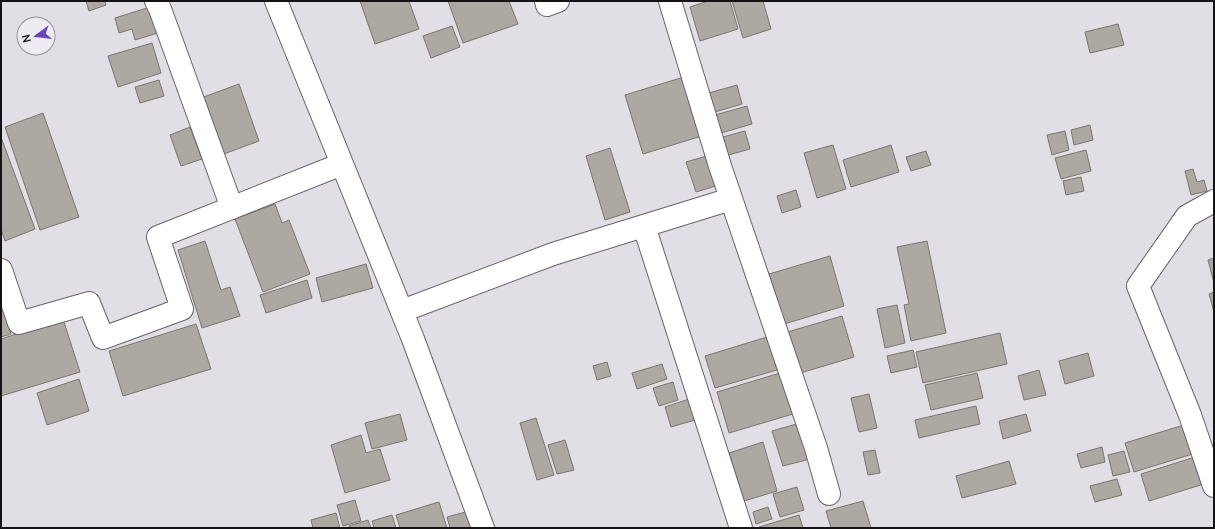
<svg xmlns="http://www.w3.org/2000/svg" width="1215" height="529" font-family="Manrope,sans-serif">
<rect width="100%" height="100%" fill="#e2dee5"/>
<path fill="#ada8a1" stroke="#7a756e" d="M86 1H105L106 5 89 11Z
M360 1H409L419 29 375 44Z
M448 1H509L518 24 463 43Z
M708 1H730L738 29 700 41 690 7Z
M732 1H763L771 29 743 38Z
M150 7 158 33 135 40 132 29 119 33 115 18Z
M1118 24 1124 45 1090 53 1085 32Z
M452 26 460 47 431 58 423 36Z
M152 43 161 73 118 87 108 56Z
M687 76 705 135 643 154 625 95Z
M159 80 164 96 140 103 135 87Z
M239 84 259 141 221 155 201 98Z
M737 85 742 104 715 112 709 93Z
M747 106 752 124 721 133 715 115Z
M43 113 79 217 40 230 5 127Z
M1090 125 1093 140 1074 145 1071 130Z
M190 127 202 159 181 166 170 135Z
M745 131 750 149 725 156 719 138Z
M1065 131 1069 150 1052 155 1047 135Z
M1 137 35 229 5 241 1 229Z
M833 145 846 189 817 198 804 153Z
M891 145 899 172 851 187 843 160Z
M610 148 630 212 605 220 586 156Z
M1086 150 1091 171 1061 179 1055 158Z
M926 151 931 165 911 171 906 157Z
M710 155 719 185 696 192 686 162Z
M1193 169 1197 182 1204 180 1207 191 1191 195 1185 171Z
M1081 177 1084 191 1066 195 1063 181Z
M796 190 801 207 782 213 777 196Z
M275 204 282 223 289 220 310 274 263 292 235 219Z
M205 241 221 290 230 287 240 316 202 328 178 250Z
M927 241 946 333 911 341 904 305 909 304 897 247Z
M830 256 844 306 784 324 769 274Z
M1214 258V283L1208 260Z
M366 264 373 288 322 302 316 278Z
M307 280 312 298 266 313 260 295Z
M1214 292V312L1209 294Z
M1 300 11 334 1 337Z
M897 305 905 343 885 348 877 309Z
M842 316 854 357 797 374 784 333Z
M63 319 80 372 1 396V339Z
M196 324 211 369 123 396 109 351Z
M1000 333 1007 364 923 383 916 352Z
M767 337 777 370 715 388 705 356Z
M913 350 917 367 891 373 887 356Z
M1088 353 1094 376 1065 384 1059 361Z
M607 362 611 376 597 380 593 366Z
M662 364 667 379 637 389 632 373Z
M1039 370 1046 395 1024 400 1018 376Z
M780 373 793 414 729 433 717 392Z
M977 373 983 398 931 410 925 385Z
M79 379 89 411 47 425 37 393Z
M673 382 678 400 659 406 653 388Z
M869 394 877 428 859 432 851 398Z
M689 399 695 420 671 427 665 407Z
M976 406 980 424 919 438 915 420Z
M400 414 407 440 372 449 365 423Z
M1026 414 1031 431 1003 439 999 421Z
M536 418 554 475 537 480 520 423Z
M800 423 810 459 783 466 772 431Z
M1187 424 1196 453 1134 472 1125 443Z
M361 435 366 453 380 449 390 480 345 493 331 445Z
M565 440 574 470 557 474 548 445Z
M763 442 777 491 744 501 729 453Z
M1102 447 1105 462 1081 468 1077 454Z
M875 450 880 473 868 475 863 452Z
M1124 451 1130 472 1113 476 1108 455Z
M1195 457 1204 484 1149 501 1141 474Z
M1009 461 1016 484 962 498 956 476Z
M1117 479 1122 495 1095 502 1090 486Z
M797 487 804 510 780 517 773 494Z
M355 500 361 521 343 526 337 505Z
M863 501 871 528H831L826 511Z
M439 502 447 528H400L396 515Z
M768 507 772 519 756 524 753 512Z
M469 511 474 528H450L447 517Z
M336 513 340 528H313L311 520Z
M392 515 396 528H374L372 521Z
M799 515 803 528H759V527Z
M368 520 371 528H350L349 526Z"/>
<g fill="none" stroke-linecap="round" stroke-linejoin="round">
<g stroke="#67636a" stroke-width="24">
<path id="minor" d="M156 1 160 9 232 208
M276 1 413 339 483 528
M546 1 547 5 558 1
M670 1 720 166 816 448 829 494
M1214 201 1187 216 1138 286 1190 415 1214 486
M644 226 741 528
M1 270 19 323 89 303 103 338 182 309 158 237 342 164
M402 311 553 254 731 199"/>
</g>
<use href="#minor" stroke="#fff" stroke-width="22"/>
</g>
<rect width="1215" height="529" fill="none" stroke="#141215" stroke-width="4"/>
<g transform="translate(36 36) rotate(255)"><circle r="19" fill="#efebf3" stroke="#97949a"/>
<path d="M0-3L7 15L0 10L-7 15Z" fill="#6845bd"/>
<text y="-6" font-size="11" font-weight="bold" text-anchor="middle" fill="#141215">N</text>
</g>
</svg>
